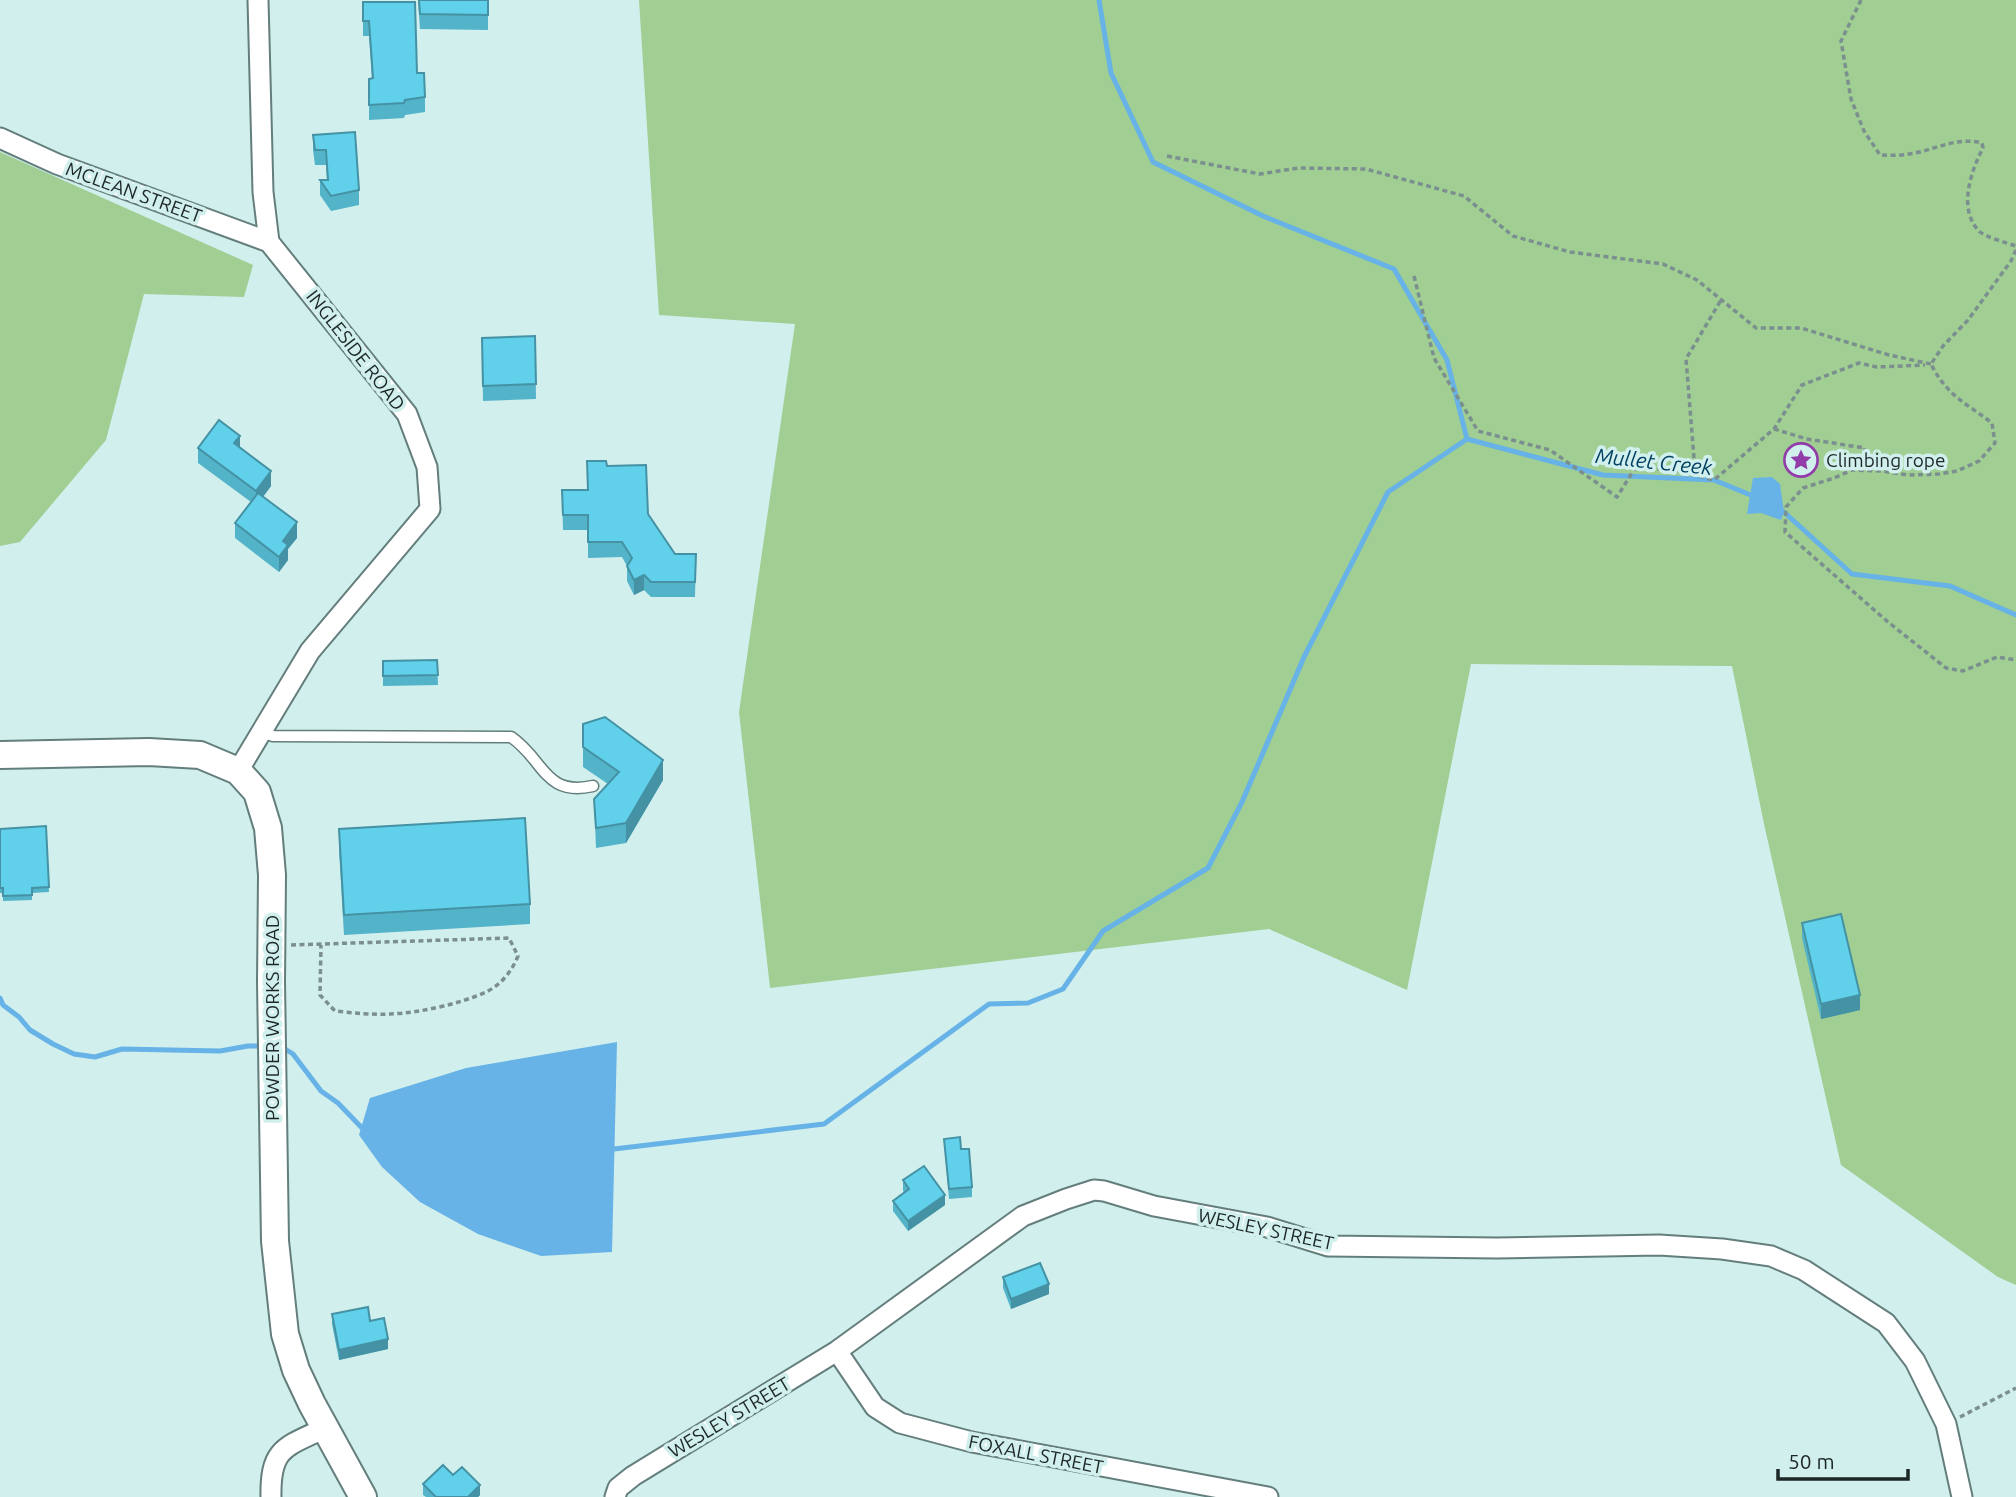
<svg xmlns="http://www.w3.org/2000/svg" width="2016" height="1497" font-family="Ubuntu,sans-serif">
<rect width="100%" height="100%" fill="#d1efec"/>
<path fill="#a0ce93" d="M639 0H2016V1285L1998 1277 1841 1165 1764 824 1732 666 1471 664 1407 990 1269 929 770 988 739 712 795 324 659 315Z
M0 152 253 265 244 297 144 294 106 440 20 542 0 546Z"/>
<path fill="#67b2e6" d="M1772 477 1780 484 1784 512 1781 520 1761 513 1747 514 1753 478Z
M617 1042 612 1252 541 1256 478 1234 420 1202 382 1167 359 1135 370 1098 466 1068Z"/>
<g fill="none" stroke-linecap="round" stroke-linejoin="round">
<path stroke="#67b2e6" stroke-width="5" d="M1099 0 1111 73 1153 162 1263 216 1394 269 1447 360 1467 439
M1467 439 1603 475 1714 480 1753 496
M1777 508 1784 512 1852 574 1950 586 2016 615
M0 998 3 1005 19 1017 30 1030 53 1044 74 1054 95 1057 122 1049 220 1051 248 1046H265
M282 1047 293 1054 321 1091 338 1103 362 1128
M614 1149 824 1124 989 1004 1028 1003 1063 989 1103 931 1208 868 1242 802 1304 657 1388 492 1467 439"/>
<g stroke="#637e7c" stroke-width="13">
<path id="service" d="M261 732 273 736 511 737C544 759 544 797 593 786"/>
</g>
<g stroke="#637e7c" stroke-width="23">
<path id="minor" d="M0 138 57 164 269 242
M238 771 310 651 430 509 427 467 407 414 269 242 263 192 258 0
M837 1351 875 1407 900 1423 972 1442 1268 1497
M271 1497C270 1448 285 1447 325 1428
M615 1497 618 1488 633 1476 837 1351 1023 1216 1066 1199 1094 1190 1104 1191 1154 1206 1267 1227 1328 1246 1497 1248 1659 1245 1722 1249 1771 1256 1804 1270 1886 1323 1915 1361 1946 1424 1962 1497"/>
</g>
<g stroke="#637e7c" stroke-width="30">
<path id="secondary" d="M0 755 149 752 200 755 238 771 257 792 268 828 272 875 271 982 275 1241 285 1334 296 1370 312 1404 363 1497"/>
</g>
<path stroke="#7b908e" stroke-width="3.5" stroke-dasharray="5 3.5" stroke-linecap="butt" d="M1861 0 1841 41 1851 99 1864 131 1880 155C1889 155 1899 156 1909 154 1933 151 1956 136 1982 143L1983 148C1971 171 1957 210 1980 232 1986 237 2007 243 2016 246
M1167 156 1260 174 1299 168 1366 169 1464 196 1513 236 1570 252 1663 264 1697 280 1756 328H1801L1889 355 1931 364
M2016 250 2011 261 1968 320 1943 346 1931 364C1947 396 1966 403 1992 423L1995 443 1979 461 1957 471 1939 474 1907 475 1882 471 1852 470 1834 478 1803 488 1786 507 1785 532 1888 622 1946 668 1963 671 1997 657 2016 660
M1414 276 1434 358 1478 431 1550 450 1617 497 1635 468 1675 470 1714 480 1774 429 1802 385 1859 363 1877 367 1925 365
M1774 429 1807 439 1865 448 1862 470
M1694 458 1686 359 1721 300
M291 945 509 938 518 956C512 971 501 985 486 992 460 1004 418 1013 390 1014 372 1015 354 1013 335 1011L320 995 321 945
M1960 1417 2016 1388"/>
<use href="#service" stroke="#fff" stroke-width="10"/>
<use href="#minor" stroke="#fff" stroke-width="19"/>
<use href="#secondary" stroke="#fff" stroke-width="26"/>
</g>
<path fill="#53b3c9" d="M418 0H488V30L420 29Z
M363 2 417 73 425 97V112L405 115 404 118 369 120V79H372L369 36H363Z
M313 135 359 190V205L331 211 320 195V180H327L326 165H315L313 150Z
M535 336 536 399 483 401 482 338Z
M240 447 271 486 263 497 297 538 288 549V560L279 572 235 538V523L251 502 198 463V448Z
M587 461 607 466 648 514 675 554H696L695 597H651L644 590 634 595 627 581V566L622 557 588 558V530H563L562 490H587Z
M437 660 438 685 383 686V661Z
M583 724 663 780 626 843 596 848 594 799 608 784 583 767Z
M46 826 49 892 32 893V900L3 901V893H0V829Z
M339 829 530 904V924L344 935 339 849Z
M1802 923 1860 1010 1821 1019 1802 938Z
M944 1139 961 1149 972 1187V1197L949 1199Z
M903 1180 945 1205 908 1231 893 1211V1201L905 1193 903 1191Z
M1003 1277 1049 1294 1011 1309 1003 1288Z
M332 1314 370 1321 388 1349 339 1360 332 1324Z
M453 1475 480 1495 478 1497H426L423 1495V1484Z"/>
<path fill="#4492a4" d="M240 436V451L234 443Z
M271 471V486L256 506V491Z
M297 522V538L288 549V560L279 572V557L283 541Z
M644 575V590L634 595V580Z
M663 760V780L626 843V823Z
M1860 995V1010L1821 1019V1004Z
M945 1195V1205L908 1231V1221Z
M1049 1284V1294L1011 1309V1299Z
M388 1339V1349L339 1360V1350Z
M480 1485V1495L478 1497H468Z"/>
<path fill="#61d0ea" stroke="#4492a4" stroke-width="2" d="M419 0H488V15L420 14Z
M363 2H415L417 73H424L425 97 405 100 404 103 369 105V79L373 78 369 21H363Z
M355 132 359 190 331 196 320 180H328L326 150H315L313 135Z
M535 336 536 384 483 386 482 338Z
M219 420 240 436 234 443 271 471 256 491 198 448Z
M587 461H606L607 466 646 465 648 514 675 554H696L695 582H651L644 575 634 580 627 566 632 558 622 542H588V515H563L562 490H588Z
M258 493 297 522 283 541 288 545 279 557 235 523Z
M437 660 438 675 383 676V661Z
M605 717 663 760 626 823 596 828 594 799 619 772 583 747V724Z
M525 818 530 904 344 915 339 829Z
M46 826 49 887 32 888V895L3 896V888H0V829Z
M1841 914 1860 995 1821 1004 1802 923Z
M960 1137 961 1149H969L972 1187 949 1189 944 1139Z
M924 1166 945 1195 908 1221 893 1201 909 1189 903 1180Z
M1040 1263 1049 1284 1011 1299 1003 1277Z
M368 1307 370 1321 384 1318 388 1339 339 1350 332 1314Z
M443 1465 453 1475 462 1467 480 1485 468 1497H436L423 1484Z"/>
<defs>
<g id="sight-ring" transform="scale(1.75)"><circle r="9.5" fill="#d1efec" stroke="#923caa" stroke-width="1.5"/><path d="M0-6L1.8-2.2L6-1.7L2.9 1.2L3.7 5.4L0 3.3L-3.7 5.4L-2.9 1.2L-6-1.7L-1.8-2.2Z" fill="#923caa"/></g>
</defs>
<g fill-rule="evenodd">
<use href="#sight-ring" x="1801" y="460"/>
</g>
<g text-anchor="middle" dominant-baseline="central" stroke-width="7" stroke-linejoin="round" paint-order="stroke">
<g font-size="19" fill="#1c2726" stroke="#d1efec">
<text transform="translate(134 192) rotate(20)">MCLEAN STREET</text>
<text transform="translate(356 350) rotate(52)">INGLESIDE ROAD</text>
<text transform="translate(272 1018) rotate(-90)">POWDER WORKS ROAD</text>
<text transform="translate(1266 1229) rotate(12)">WESLEY STREET</text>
<text transform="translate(729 1417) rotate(-31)">WESLEY STREET</text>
<text transform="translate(1036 1454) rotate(11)">FOXALL STREET</text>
</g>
<g font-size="19" fill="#1c2726" stroke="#d1efec" text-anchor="start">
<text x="1826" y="460">Climbing rope</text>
</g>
<g font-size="21" font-style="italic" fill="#014062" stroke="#d1efec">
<text transform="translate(1654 461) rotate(6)">Mullet Creek</text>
</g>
</g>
<path d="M1778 1469v10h130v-10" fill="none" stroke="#1c2726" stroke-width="3.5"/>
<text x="1788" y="1469" font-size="21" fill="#1c2726" stroke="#d1efec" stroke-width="5" paint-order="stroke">50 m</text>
</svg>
